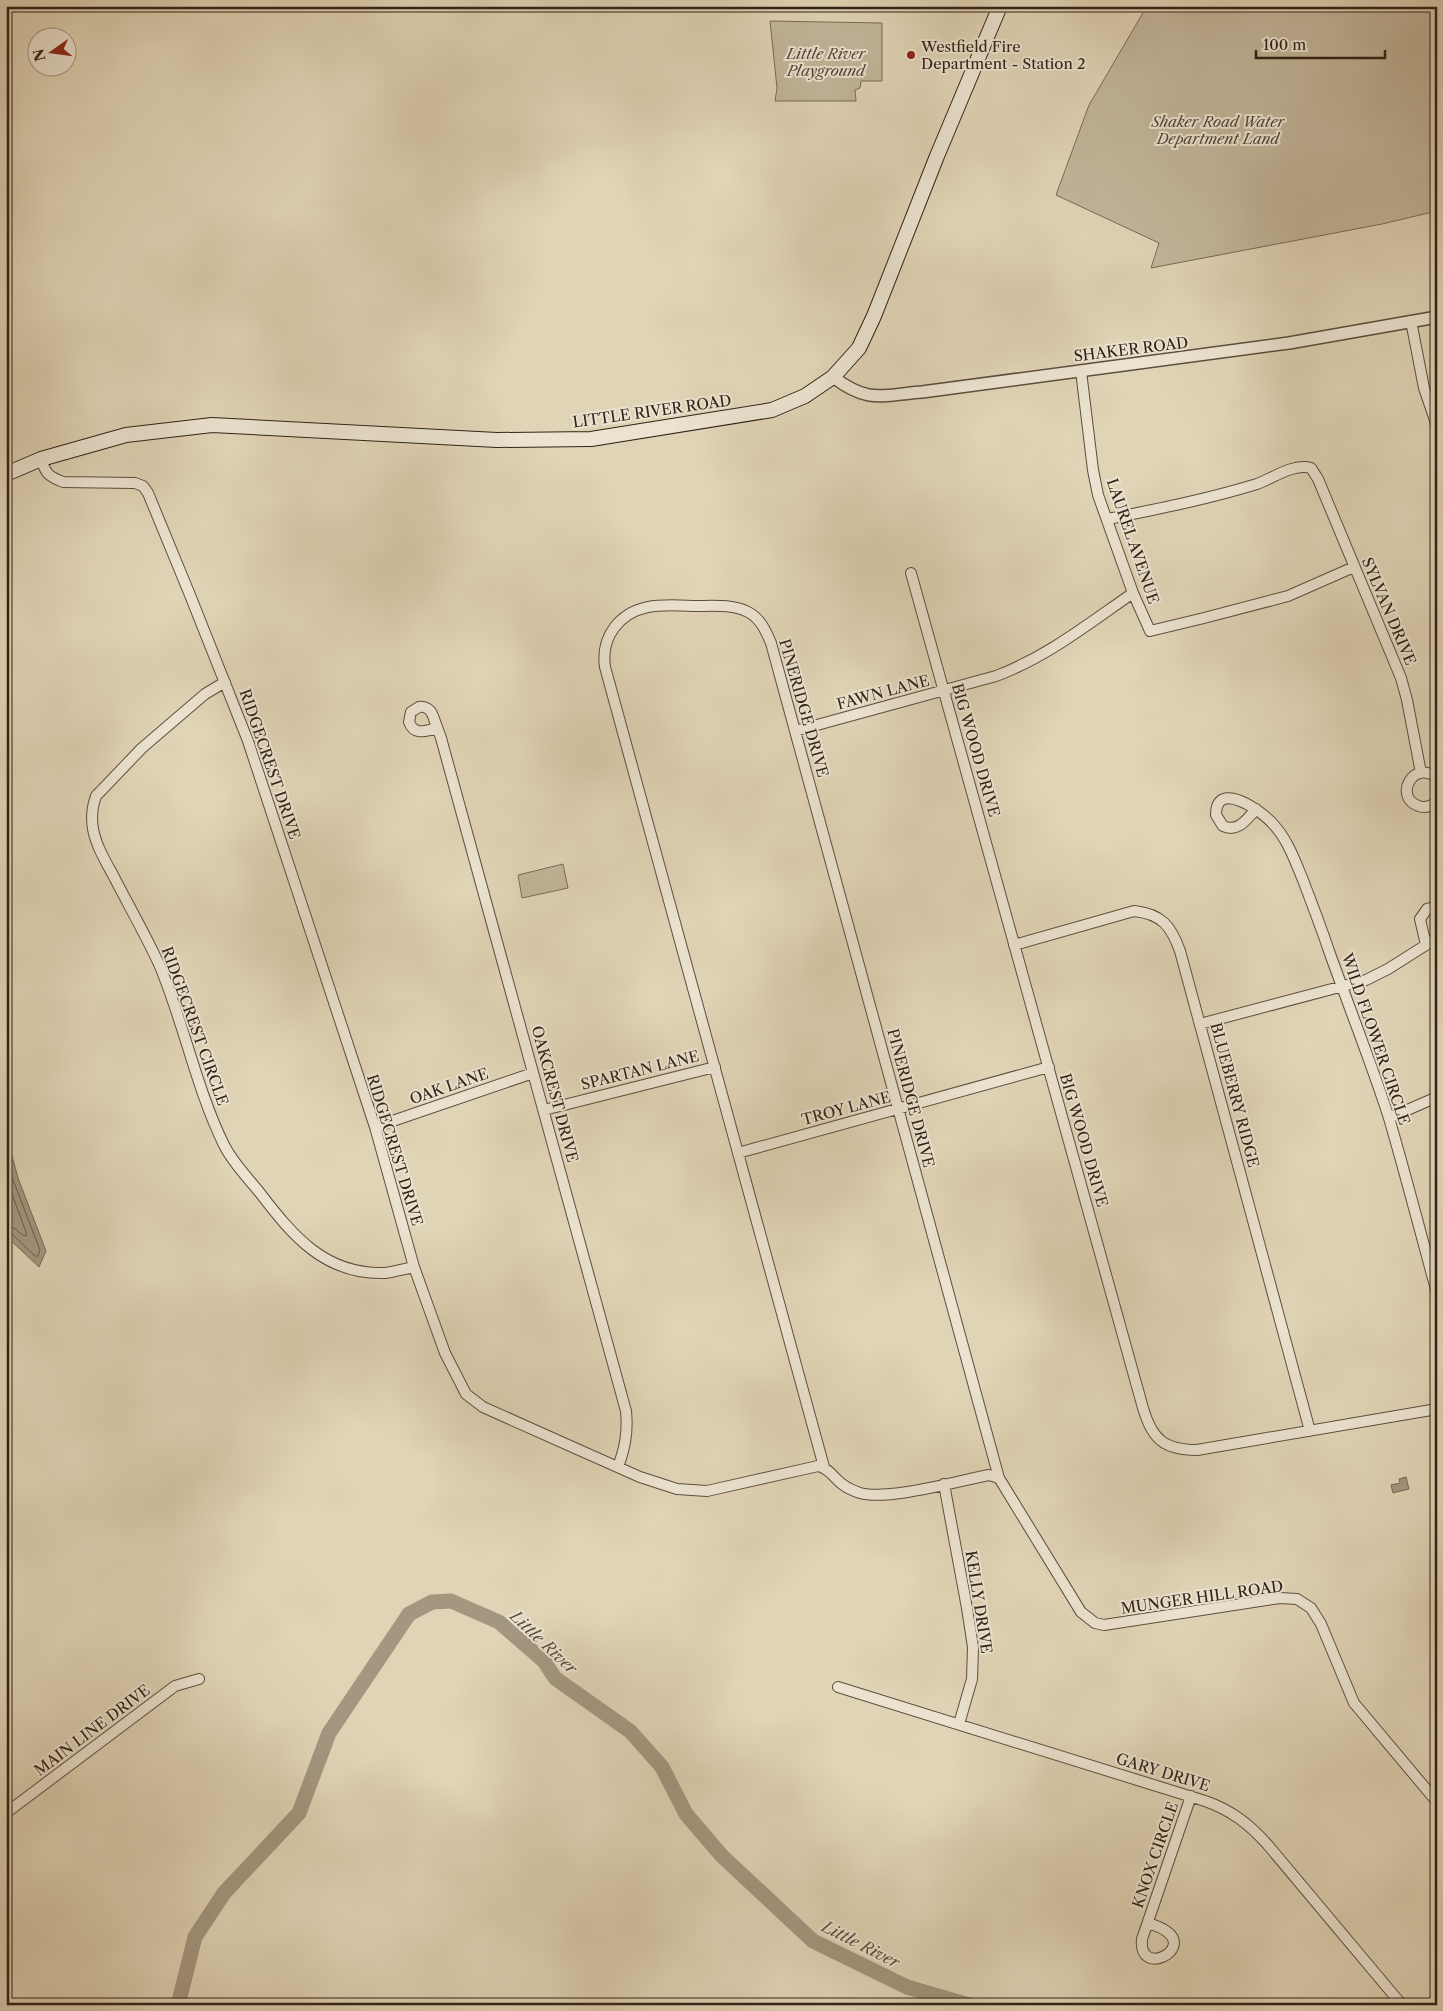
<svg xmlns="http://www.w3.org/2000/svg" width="1443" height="2011" font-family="'Libre Caslon Text',serif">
<rect width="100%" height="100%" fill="#e0d4b6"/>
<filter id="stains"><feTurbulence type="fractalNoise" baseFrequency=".004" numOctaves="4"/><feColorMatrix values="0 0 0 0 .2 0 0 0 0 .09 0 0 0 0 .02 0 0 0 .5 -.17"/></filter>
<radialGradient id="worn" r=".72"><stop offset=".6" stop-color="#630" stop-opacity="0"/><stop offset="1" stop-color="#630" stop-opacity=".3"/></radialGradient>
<path fill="#c2b69b" stroke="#796c59" d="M1147 6H1437V211L1382 224 1151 268 1159 243 1056 195 1089 105Z
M770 21 882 23V81H861L860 88 855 90 856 101H775L777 88Z
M563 864 568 888 522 898 518 875Z"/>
<path fill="#a49780" stroke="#766856" d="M6 1133 18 1178 46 1251 39 1267 6 1236Z
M1406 1477 1409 1489 1393 1493 1391 1485 1400 1483 1399 1479Z"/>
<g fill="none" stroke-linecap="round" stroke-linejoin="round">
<path stroke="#6a5c4c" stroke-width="1" d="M6 1153 13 1180 40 1250 38 1256H35L12 1234 6 1232
M6 1177 27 1235 24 1236 14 1228 6 1226"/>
<path stroke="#a49780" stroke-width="15" d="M178 2005 195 1937 224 1893 299 1813 329 1733 409 1614 432 1602 451 1601 499 1622 544 1661 555 1678 630 1731 662 1767 686 1814 722 1856 813 1941 907 1987 969 2005"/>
<g stroke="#5c4e3f" stroke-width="12">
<path id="minor" d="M1411 321 1424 388 1437 426
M1081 371 1093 470 1098 495 1133 593 1150 631 1204 618 1288 596 1354 567
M41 459C46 474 48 476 63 482L135 483 143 486 148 493 190 595 248 741 375 1127 414 1267 445 1353 466 1394 483 1407 577 1449 640 1477 677 1489 707 1491 818 1466C830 1469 833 1477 842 1484 847 1488 854 1491 860 1493 888 1501 958 1481 989 1475L999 1478
M1108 519C1158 509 1208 499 1257 484 1273 478 1294 463 1311 468L1318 479 1401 678 1407 700 1421 773
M911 573 1143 1408C1152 1439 1164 1450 1197 1450L1437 1409
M225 682 205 694 142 748 96 796C92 807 91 817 93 829 96 846 106 862 114 877 129 906 145 934 159 964 184 1023 196 1088 224 1145 233 1163 248 1178 260 1193 293 1236 325 1275 385 1273 394 1272 404 1269 414 1267
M437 728C426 731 414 736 409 722L411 712 419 707C426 706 431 710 433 716L441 738 626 1411C628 1432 625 1448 618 1467
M795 731 996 676C1047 657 1088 624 1133 593
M1437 778C1413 758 1393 798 1419 806 1425 809 1431 806 1437 802
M1256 809C1247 819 1238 833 1223 826L1216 815C1216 778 1263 812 1273 824 1288 840 1295 861 1303 880 1312 904 1321 927 1329 951 1349 1007 1371 1062 1389 1118 1406 1176 1421 1235 1437 1293
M1014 945 1134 911C1162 914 1171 926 1180 951L1310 1431
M1426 945 1420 919 1427 909 1437 907
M1200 1024 1366 980 1388 969 1437 938
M544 1110 715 1067
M1389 1118 1437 1097
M375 1127 533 1073
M738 1153 1049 1067
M824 1467 605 667C603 652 605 640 614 628 634 601 666 605 695 606 713 606 732 604 748 612 760 618 766 631 771 643L999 1478 1081 1612 1095 1623 1104 1625 1280 1598 1297 1599 1311 1608 1321 1624 1354 1703 1437 1802
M944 1484 967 1608 973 1647 972 1679 959 1724
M838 1687 1205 1801C1231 1810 1249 1824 1267 1844L1402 2005
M6 1813 175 1686 199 1679
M1148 1923C1154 1925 1161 1927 1166 1931 1194 1950 1138 1978 1142 1939L1191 1796"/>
</g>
<g stroke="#5c4e3f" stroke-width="14">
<path id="tertiary" d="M833 377C869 404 881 395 922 392L1289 343 1437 317"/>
</g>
<g stroke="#302217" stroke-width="16">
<path id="secondary" d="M6 474 41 459 126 435 212 425 497 440 591 439 772 410 805 396 833 377 859 348 874 316 937 156 1000 6"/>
</g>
<use href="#minor" stroke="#ebe3d0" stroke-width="10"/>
<use href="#tertiary" stroke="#ebe3d0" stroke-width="11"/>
<use href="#secondary" stroke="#ebe3d0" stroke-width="14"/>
</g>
<circle fill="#8f2418" stroke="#ebe3d0" stroke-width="2" cx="911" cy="55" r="5"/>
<g text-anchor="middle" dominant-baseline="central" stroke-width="4" stroke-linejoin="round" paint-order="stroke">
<g font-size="15" fill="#302217" stroke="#ebe3d0" text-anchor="start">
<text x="921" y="46">Westfield Fire<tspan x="921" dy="17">Department - Station 2</tspan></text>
</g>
<g font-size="15" font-style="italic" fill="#544738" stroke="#ebe3d0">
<text x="826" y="53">Little River<tspan x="826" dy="17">Playground</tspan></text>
<text x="1218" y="121">Shaker Road Water<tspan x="1218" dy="17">Department Land</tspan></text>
</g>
<g font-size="15" fill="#302217" stroke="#ebe3d0">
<text transform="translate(1131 349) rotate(-7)">SHAKER ROAD</text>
<text transform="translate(652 411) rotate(-8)">LITTLE RIVER ROAD</text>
<text transform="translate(1133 541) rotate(71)">LAUREL AVENUE</text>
<text transform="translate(1389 611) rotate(67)">SYLVAN DRIVE</text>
<text transform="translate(883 692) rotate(-15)">FAWN LANE</text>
<text transform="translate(804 708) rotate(74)">PINERIDGE DRIVE</text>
<text transform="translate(976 750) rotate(74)">BIG WOOD DRIVE</text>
<text transform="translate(270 764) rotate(71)">RIDGECREST DRIVE</text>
<text transform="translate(195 1026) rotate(70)">RIDGECREST CIRCLE</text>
<text transform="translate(1376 1039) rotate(71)">WILD FLOWER CIRCLE</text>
<text transform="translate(640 1070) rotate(-14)">SPARTAN LANE</text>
<text transform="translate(449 1086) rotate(-19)">OAK LANE</text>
<text transform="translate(555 1094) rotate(75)">OAKCREST DRIVE</text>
<text transform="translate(1235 1095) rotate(75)">BLUEBERRY RIDGE</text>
<text transform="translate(911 1098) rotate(75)">PINERIDGE DRIVE</text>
<text transform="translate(846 1108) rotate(-15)">TROY LANE</text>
<text transform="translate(1084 1140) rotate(74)">BIG WOOD DRIVE</text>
<text transform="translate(395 1150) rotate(73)">RIDGECREST DRIVE</text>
<text transform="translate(1202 1597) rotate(-8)">MUNGER HILL ROAD</text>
<text transform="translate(979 1602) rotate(81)">KELLY DRIVE</text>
<text transform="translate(92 1730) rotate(-37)">MAIN LINE DRIVE</text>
<text transform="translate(1163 1772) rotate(17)">GARY DRIVE</text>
<text transform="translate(1155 1855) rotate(-71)">KNOX CIRCLE</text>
</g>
<g font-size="16" font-style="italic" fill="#594b3c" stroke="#ebe3d0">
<text transform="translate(544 1642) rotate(43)">Little River</text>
<text transform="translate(861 1944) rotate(27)">Little River</text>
</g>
</g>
<rect width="1443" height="2011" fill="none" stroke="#e0d4b6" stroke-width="25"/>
<rect x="8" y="8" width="1428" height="1996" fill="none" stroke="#302217" stroke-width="2.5"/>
<rect x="12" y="12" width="1418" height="1986" fill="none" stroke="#302217"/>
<g transform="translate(52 52) rotate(256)"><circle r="24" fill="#ebe3d0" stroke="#a09686"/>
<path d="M0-4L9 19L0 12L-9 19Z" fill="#8f2418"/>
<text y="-8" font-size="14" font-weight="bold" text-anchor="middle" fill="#302217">N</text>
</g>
<path d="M1256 50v8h129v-8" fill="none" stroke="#302217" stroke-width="2.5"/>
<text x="1263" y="50" font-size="15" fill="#302217" stroke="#ebe3d0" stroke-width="4" paint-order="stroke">100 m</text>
<rect width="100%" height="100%" filter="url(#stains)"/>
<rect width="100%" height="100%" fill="url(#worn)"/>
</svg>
